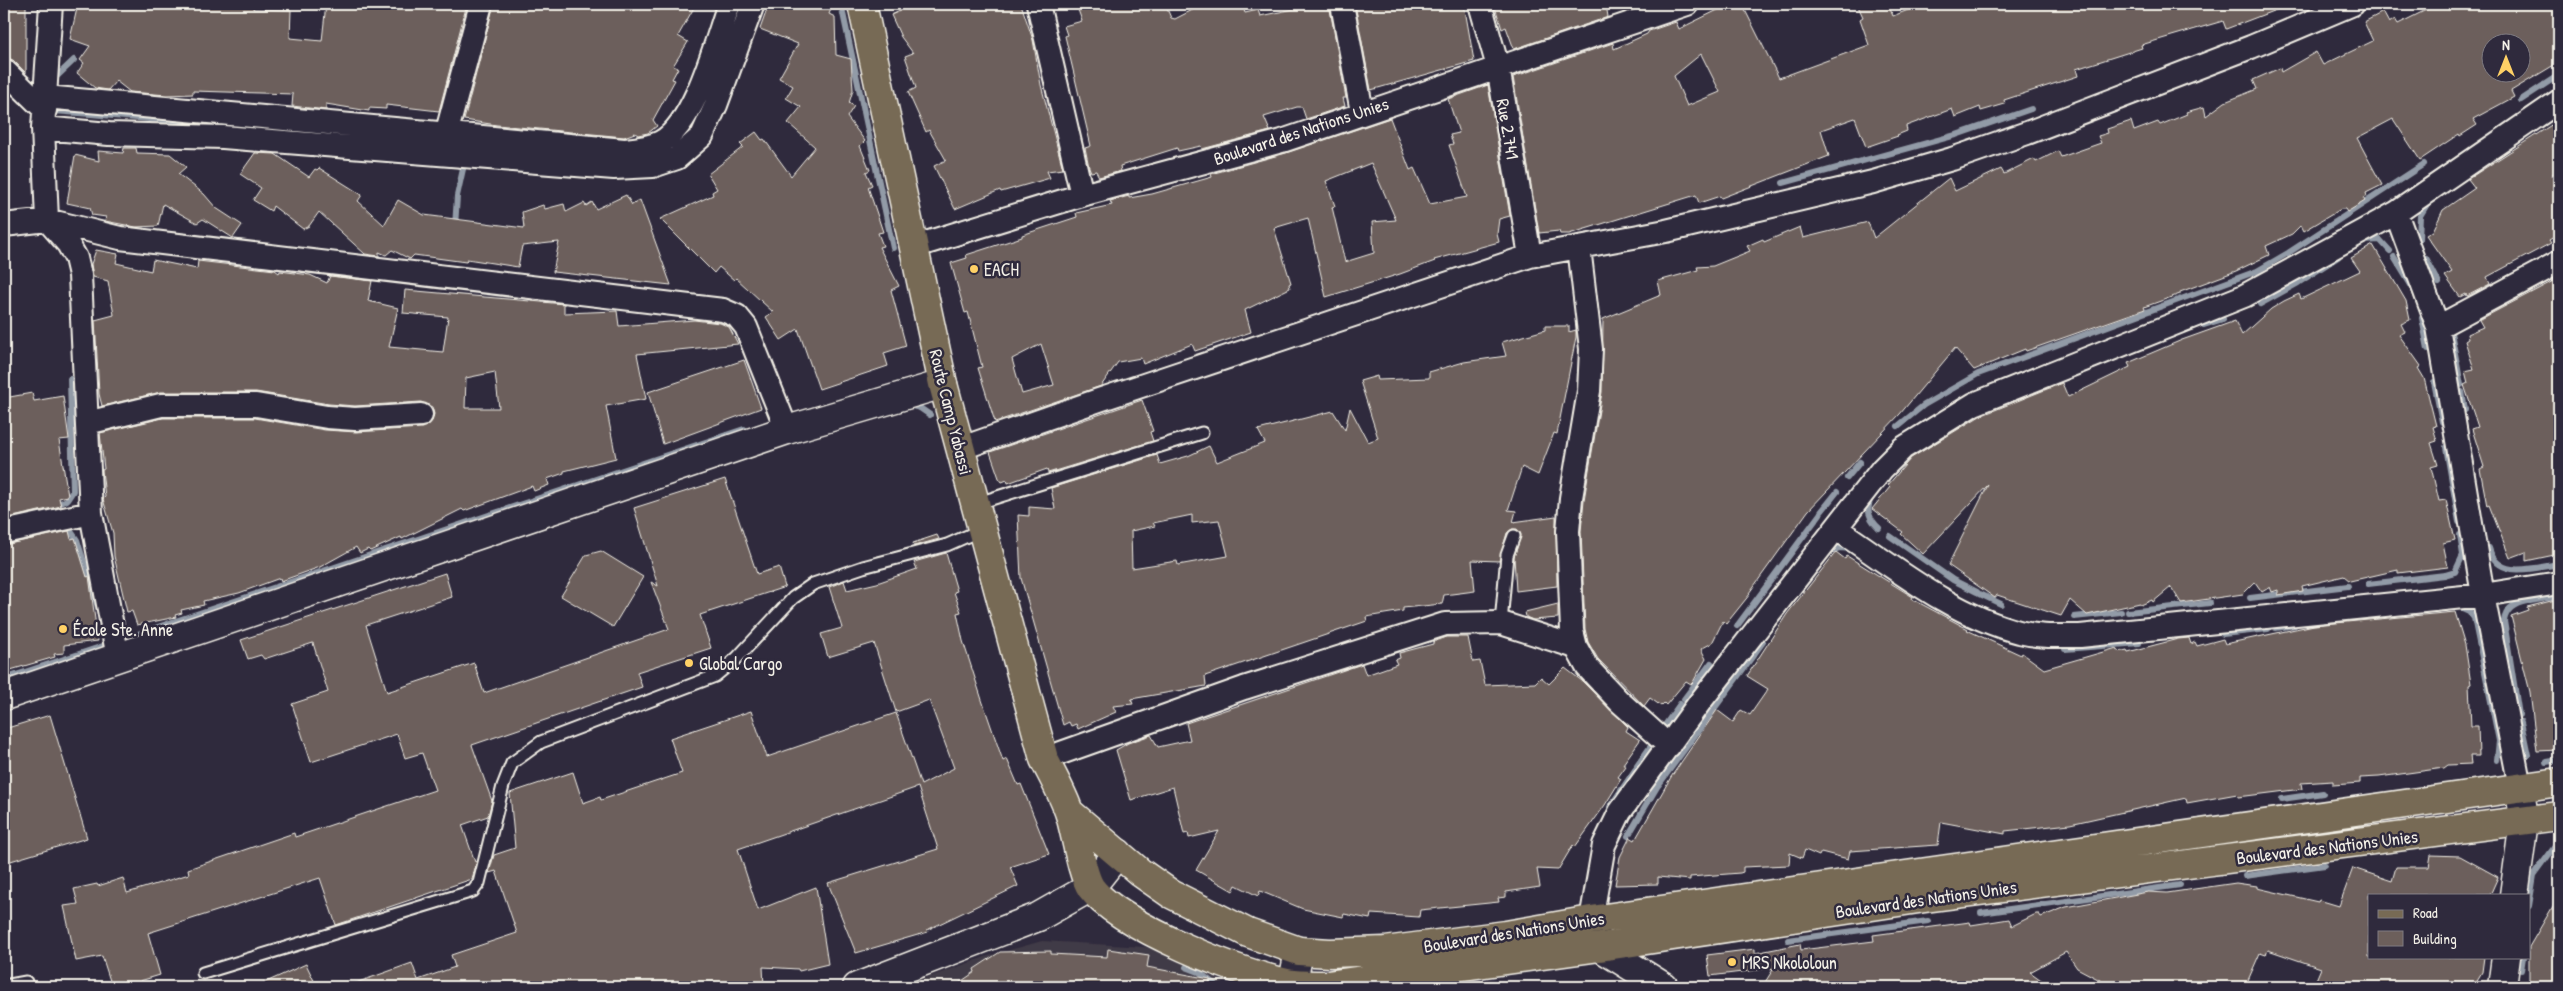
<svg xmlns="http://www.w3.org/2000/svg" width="2563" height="991" font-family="'Patrick Hand',sans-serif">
<rect width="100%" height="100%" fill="#2f2a3d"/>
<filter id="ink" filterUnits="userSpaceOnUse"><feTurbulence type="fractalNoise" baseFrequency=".02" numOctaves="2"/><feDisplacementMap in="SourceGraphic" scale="10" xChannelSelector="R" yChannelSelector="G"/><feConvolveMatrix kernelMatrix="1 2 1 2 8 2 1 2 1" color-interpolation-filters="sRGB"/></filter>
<g filter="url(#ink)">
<path fill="#413a46" d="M1042 941 1145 947 1202 963 1227 987H901L988 956Z"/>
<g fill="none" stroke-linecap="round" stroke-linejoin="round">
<path stroke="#929ba7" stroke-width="6" d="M841 4 893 248
M53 80 74 60
M2521 100 2559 75
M50 109 55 111 293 131
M1783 183 1956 135 2031 109
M455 227 457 196 465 160
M2419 239 2420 216 2429 201
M2363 241 2380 240 2390 251
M2394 257 2414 290
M2426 258 2439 283
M2260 304 2298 283 2338 257
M2422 318 2428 349
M2204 325 2223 319
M2450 327 2461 385
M2434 382 2442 422
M2462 392 2465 410
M909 405 920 408 930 415
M1898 426 1924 405 1978 374 2257 271 2288 253 2424 164
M2446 447 2459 522
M1847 478 1860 462
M1872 496C1865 509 1869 519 1879 528
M54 506 67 500 73 491 70 379
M1821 512 1837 492
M68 527 77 540 99 610
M1890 536 1953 580 1977 592
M2489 548C2498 581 2535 567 2559 564
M1832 551 1839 548 1852 549
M2368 584 2445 575 2455 572 2463 555 2460 535
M1980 594 2001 604
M2250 598 2348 586
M2530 601 2554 597
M2458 606 2469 611 2474 618 2499 741 2497 760
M2128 612 2210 603
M2074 617 2121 612
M1737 626 1820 514
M2276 628 2295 625
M140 633 744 429
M2223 634 2268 629
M2065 649 2139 643
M4 679 106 645
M1684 699 1711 663
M2519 715 2504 621C2506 608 2515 603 2527 601
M2521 722 2528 755
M1663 728 1680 704
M2547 762 2559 760
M1637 766 1653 743
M2282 799 2323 793
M1610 807 1635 770
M1628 836 1657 787 1763 642
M2245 876 2325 865
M2529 906 2534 875 2559 841
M1981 913 2180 885
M1788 940 1928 921
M1186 967 1199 972 1218 987
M2521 970 2523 957"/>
</g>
<path fill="#6c5f5b" stroke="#f4f1e8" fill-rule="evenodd" d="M4 4H26V73L13 60 4 57Z
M78 4H254L253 9 291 10 290 38 322 41 326 4H467L439 111 386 105V109L369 108V111L326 104V110L292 106 293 94 193 91V94L167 95 130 92 116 81 108 90 95 88 77 73 84 63 80 60 90 46 70 39Z
M494 4H696L678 36 688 42 673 66 678 68 672 79 675 80 653 120 657 126 648 133 638 135 635 133 624 137 497 125 464 120Z
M769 4H833L829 14 835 17 836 55 851 59 853 90 849 103 854 106 847 117 865 141 860 146 870 170 866 172 872 185 868 187 883 232 878 233 883 246 879 247 899 286 891 290 906 346 884 353 888 366 819 389 798 329 781 340 766 317 773 312 736 278 734 280 719 267 714 273 660 219 713 195 712 192 717 189 708 174 743 147 740 144 756 132 762 140 764 139 791 176 815 147 788 123 801 107 786 98 793 86 779 78 798 44 760 29Z
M896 4H1021L1033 40 1041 85 1063 169 1047 171 1050 178 1001 192 1000 190 955 209 934 166 946 160 929 130 926 132 908 92 916 88 905 56 913 53 901 37 891 15 900 11Z
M1076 4H1165L1171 18 1175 19 1204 4H1242L1245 13 1258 10 1260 16 1294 9 1292 4H1329L1346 98H1343L1345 106 1306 119 1302 107H1297L1264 117 1270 131 1202 149 1201 146 1178 151 1177 148 1120 166 1121 171 1099 177 1096 171 1091 172 1089 167 1085 148 1091 146 1065 36 1067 35 1064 26 1082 21Z
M1355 4H1464L1474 61 1371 90Z
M1494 4H1606L1608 17 1514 49 1506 27 1502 29Z
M1730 4H1742L1779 78 1869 45 1860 19 1863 17 1857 4H1888L1893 16 1923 4H2286V6L2226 29 2223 21 2141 45 2142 48 2076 69 2078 76 2004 100 2005 104 1981 111 1980 107 1955 117 1952 109 1906 126 1907 131 1897 135 1898 136 1866 147 1855 118 1821 130 1829 156 1721 198 1720 196 1699 203 1696 195 1569 234H1560L1559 231 1539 233 1513 77 1613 43 1614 49 1647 34 1649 31 1676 22 1679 29ZM1701 54 1720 92 1687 106 1674 76Z
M2438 4H2559V62L2511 91 2514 97 2473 119 2477 125 2460 136 2459 134 2420 160 2393 119 2357 138 2382 185 2366 193 2367 196 2363 198 2365 201 2347 212 2345 209H2341L2304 231 2301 225 2292 234 2266 246 2269 255 2236 271 2180 292V294L2144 307 2145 309 2026 351 2025 349 1974 370 1955 348 1900 414 1808 511 1749 593 1750 594 1726 624 1723 621 1712 643 1701 649 1706 659 1693 682 1691 684 1686 681 1666 705 1664 703 1661 706 1650 698 1644 706 1598 659 1588 642 1585 629 1581 531 1584 500 1602 392 1603 319 1661 295 1658 281 1698 270 1697 267 1713 266 1750 251 1747 246 1763 239 1764 242 1800 227 1803 238 1868 222 1874 238 1949 178 1955 191 2001 169 2004 174 2034 159 2036 162 2058 151 2061 157 2101 143 2098 136 2108 133 2107 129 2131 121 2134 131 2158 122 2160 125 2187 114 2186 112 2204 107 2206 116 2225 102 2257 89 2253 80 2280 68 2281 72 2316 52 2323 65 2373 41 2364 22 2383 12 2389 23 2395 19 2398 24ZM2490 42H2520V72H2490Z
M1488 85 1510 216 1499 219 1497 234 1499 242 1434 260 1435 261 1400 274 1326 297 1308 218 1274 228 1291 283 1289 284 1290 288 1245 310 1251 332 1195 351 1192 344 1143 364 1141 358 1118 362 1101 386 995 422 978 368 982 367 968 312 965 313 951 263 967 258 966 255 1022 237V235L1077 217 1076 213 1112 205 1110 201 1129 196V198L1152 194 1212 177 1211 174 1286 153 1390 118 1410 170 1414 168 1430 204 1467 197 1449 145 1453 144 1450 135 1459 133 1448 99ZM1371 163 1396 220 1372 222 1374 253 1345 262 1332 207 1335 206 1326 181ZM1041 344 1054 385 1022 394 1012 359Z
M2559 120V170L2551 175 2557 183 2553 185 2559 196V234L2549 240 2551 243 2487 277 2490 284 2467 296 2466 294 2460 297 2445 276 2452 272 2426 235 2433 231 2443 210 2475 188 2468 179Z
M124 148H136L137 153 170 154 186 167 178 174 204 194 216 208 242 225 233 238 203 219 197 223 163 204 158 226 136 227 105 221 106 217 92 215 90 208 67 203 75 155 99 161 98 151 123 153Z
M255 153 275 154 309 177 315 169 317 170 319 168 362 195 358 201 384 225 398 200 424 215 524 228 522 212 543 205 545 209 564 204 566 212 584 203 586 206 592 202 596 209 626 195 632 205 640 200 671 285 553 272 559 242 522 246 518 267 467 259 466 262 414 255 410 259 392 250 386 255 379 252V256L365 254 319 212 309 226 303 229 273 206 271 211 253 200 261 188 240 174Z
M2373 245 2406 301 2410 320 2401 324 2405 332 2399 335 2421 366 2418 368 2424 378 2436 426 2433 427 2437 441 2431 443 2438 465 2431 467 2439 501 2446 500 2455 540 2443 543 2448 567 2398 573V570L2350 581 2344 576 2302 586 2303 591 2278 595V590L2272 592 2270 587 2262 592 2255 582 2243 594 2181 603 2171 587 2153 602 2152 600 2141 605 2140 603 2087 615 2070 600 2061 616 1997 595 1995 598 1948 565 1988 485 1923 554 1901 534 1903 532 1872 509 1890 487 1888 485 1911 458 1980 416 2062 383 2068 397 2130 367 2128 363 2182 340 2235 321 2242 335 2271 309 2284 301 2299 294 2301 299 2360 271 2351 258Z
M96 250 118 254 116 263 151 271 153 260 197 269 198 261 275 270 279 273 280 271 310 275 327 283 330 276 372 281 368 301 398 308 389 347 443 352 448 317 403 313 405 290 564 304V313L617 311 619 326 694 320 720 323 729 327 738 344 637 354 646 399 606 406 616 458 564 471V473L547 479 549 485 534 491 532 486 464 511 462 509 402 539 401 537 370 551 368 549 360 553 356 547 320 567 281 581 280 578 239 593 203 601 204 605 181 610 182 613 175 615 176 617 137 625 132 611 127 612 114 556 113 533 103 499 105 497 102 470 104 469 100 433 163 418H255L325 430 356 432 422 428 432 421 434 414 432 407 421 402 355 406 329 404 256 392H161L102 406 99 394 95 320 114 315 108 281 93 277 91 264ZM495 372 499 408H465L466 378Z
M2559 278V554L2526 561V552L2510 558 2489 505 2487 506 2480 469 2484 467 2472 429 2478 427 2464 385 2468 383 2465 371 2474 369 2465 341 2468 339 2467 334 2483 327 2479 320Z
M1545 326H1569V332L1576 330V337L1557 434 1554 433 1538 475 1522 467 1508 510 1516 511 1513 522 1556 516 1557 586 1516 591 1514 557 1521 535 1517 529H1512L1507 533 1499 561 1472 560 1475 591 1444 595 1442 604 1403 608V611L1366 617 1367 621 1205 676 1206 686 1131 699 1133 704 1113 706 1116 712 1078 729 1076 724 1071 726 1069 722 1063 725 1021 578 1018 515 1029 516V507L1055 509 1051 488 1157 455 1160 464 1188 456 1209 446 1217 462 1265 443 1258 430 1333 411 1345 430 1350 408 1368 442 1378 438 1360 381 1377 376 1378 380 1429 378V372L1464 362 1506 356 1502 342 1545 330ZM1192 515V523L1219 520 1228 556 1178 565 1177 561 1132 568 1131 531 1155 526 1153 523Z
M744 360 761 408 663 444 648 392Z
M32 393 34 401 63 396 69 439 59 440 68 496 59 498 61 506 4 519V398Z
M1142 400 1153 431 1150 432 1153 441 1048 473 1047 469 1008 483 1007 480 1002 482 999 478 990 452Z
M725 479 757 574 779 567 785 587 700 615 711 648 637 672 642 687 472 745 492 801 488 816 462 825 475 862 477 861 472 879 336 925 320 878 148 933 160 975 140 981 142 987H112L102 956 76 961 64 906 78 904 74 889 97 884 98 886 123 878 127 893 189 874 188 869 294 833 295 837 435 790 422 753 405 758 397 734 311 762 292 704 328 692 313 643 264 659 261 655 248 659 241 640 445 573 452 597 366 625 387 692 474 663 484 693 669 629 651 582 658 586 634 508Z
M69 531 71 539 75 538 87 577 89 576 98 641 64 645V653L54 654 55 657 7 671 4 646V545Z
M937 535 939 539 914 546 913 543Z
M601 551 643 577 613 627 561 596 586 555Z
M1836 552 1845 559 1847 556 1913 597 1912 599 1968 629 1967 630 2021 655 2022 653 2044 669 2117 648 2119 652 2127 650 2128 652 2178 639 2189 638 2191 644 2195 642 2197 646 2223 639 2225 644 2314 625 2455 612 2465 645 2471 684 2469 685 2471 726H2478L2479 756H2470L2471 764 2448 765 2444 768 2379 777 2360 778V783L2333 785V781L2301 783 2302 789 2238 797 2237 794 2187 803 2186 798 2070 824 2005 831V834L1941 822 1938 845 1850 851 1848 859 1821 852 1819 856 1805 850 1802 858 1790 853 1789 865 1743 867V872L1740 873 1690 877V880L1658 877V884L1615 885 1620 857 1630 837 1635 840 1671 777 1717 710 1733 722 1741 710 1750 715 1768 689 1747 676 1787 614Z
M946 553 957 591 954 592 961 612 957 613 963 641 982 700 1003 761 1007 759 1018 785 1021 784 1049 854 1010 867 1018 886 927 930 928 932 856 953 828 883 938 849 918 787 738 849 758 910 816 887 828 964 799 971 798 969 763 967 764 987H351L350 985 412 963 418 980 455 967 451 955 517 933 496 871 489 873 494 855 515 848 510 793 573 772 583 803 600 797 601 800 682 773 670 738 751 711 767 757 896 713 921 785 954 768 929 700 896 712 874 643 828 657 821 634 842 628 829 587 844 581 847 590 877 583 917 569 914 562Z
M2559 599V750L2537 751 2530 692 2511 616 2528 610 2527 607Z
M1558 604V618L1533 620 1526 617 1525 612Z
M1447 637H1468L1473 662 1480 661 1485 685 1535 683 1541 677 1549 684 1565 668 1582 681 1628 727 1626 731 1640 740 1623 764 1626 766 1618 777 1621 779 1605 805 1575 847 1573 845 1558 870 1537 869 1540 887 1506 892V897L1498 898 1499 902 1420 910 1419 917 1371 914 1370 919 1344 914 1343 917 1303 909 1260 891 1258 896 1236 885 1233 891 1196 870 1219 831 1189 838 1188 833 1184 834 1173 787 1131 800 1116 750 1128 743 1151 735 1158 747 1190 740 1186 723 1362 664 1366 675 1397 664 1395 660 1400 658 1399 653 1433 644V642Z
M50 715 87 838 4 863V729Z
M2431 855 2460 856 2498 877 2490 895H2369V957H2484L2482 972 2473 987H2313L2321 968 2268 950 2266 955 2260 953 2245 987H2113L2077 968 2066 952 2030 972 2051 987H1762L1774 968 1710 976 1707 955 1755 949V953L1800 944 1801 950 1874 941 1873 935 1970 922 1971 925 2009 919 2012 926 2036 914H2039L2041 917 2066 907 2148 892 2167 893 2236 883 2257 886V888L2318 902 2319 900 2339 906 2353 868 2392 881 2396 867H2429Z
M2559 896V987H2529V947Z
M1108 949 1149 955 1147 967 1210 979 1209 987H953L975 972 974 969 1000 952 1051 951V954L1107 957Z
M306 964 317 987H255Z"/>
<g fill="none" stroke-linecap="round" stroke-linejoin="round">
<g stroke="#f4f1e8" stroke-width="15">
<path id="service" d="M975 504 1202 433
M1501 623 1507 555 1514 536
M203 973 473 891 479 883 503 786 512 763 541 742 715 676 737 658 793 598 813 584 863 567 947 545 981 530
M4 986 26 982"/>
</g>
<g stroke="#f4f1e8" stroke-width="26">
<path id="minor" d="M51 4 43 128 47 220 68 244 76 258 80 275 91 513 118 658
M1038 4 1082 195
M1342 4 1362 112
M1480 4 1498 67 1530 256
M4 70 45 110
M45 97 624 150C636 149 650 148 661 142 696 122 716 40 729 4
M43 128 109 134 223 137 614 168 653 166 677 158 702 136 716 105 753 4
M446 135 481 4
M2396 213 2438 327 2483 595 2520 787
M4 225 47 220 120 238 723 310 737 316 746 327 787 430
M913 247 1082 195 1282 141 1687 4
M1579 247 1591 349 1589 391 1571 498 1568 531 1572 631 1576 647 1587 667 1619 701 1669 746
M2438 327 2559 262
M87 423 161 405H256L327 417 355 419 421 415
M959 449 1099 400 1530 256 1666 231 1873 182 1952 159 2027 133 2251 47 2353 4
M1837 529C1894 567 1952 615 2019 632 2039 637 2059 636 2080 636L2483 595 2559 583
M4 532 91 513
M1044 759 1244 688 1445 624 1501 623 1576 647
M1591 920 1604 845 1620 812 1700 702 1882 469 1903 448 1974 404 2244 296 2396 213 2559 101"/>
</g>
<g stroke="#f4f1e8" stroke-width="31">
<path id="tertiary" d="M4 696 787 430 943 384
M2514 895 2524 821 2520 787
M1591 920 1600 947 1664 987
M857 987 1038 917 1091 887 1118 853
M2502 987 2506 957"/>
</g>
<g stroke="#f4f1e8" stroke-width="31">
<path id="secondary" d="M1292 987 1299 951"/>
</g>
<g stroke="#f4f1e8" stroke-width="31">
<path id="primary" d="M862 4 943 384 1044 759C1053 777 1064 796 1070 815 1075 831 1082 875 1091 888 1119 926 1246 977 1293 984 1304 985 1316 985 1327 985L1600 947 1925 898 2559 816
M1069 812 1141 873 1171 894 1248 933 1299 951 1330 953 1385 951 1506 935 1591 920 2559 782"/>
</g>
<use href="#service" stroke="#2f2a3d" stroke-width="11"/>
<use href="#minor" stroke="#2f2a3d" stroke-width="22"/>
<use href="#tertiary" stroke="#2f2a3d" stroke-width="28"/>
<use href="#secondary" stroke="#2f2a3d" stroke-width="28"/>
<use href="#primary" stroke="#776a54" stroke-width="28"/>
</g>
</g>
<g fill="#ffd166" stroke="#2f2a3d" stroke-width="2">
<circle cx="974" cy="269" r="5"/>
<circle cx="63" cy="629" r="5"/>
<circle cx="689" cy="663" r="5"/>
<circle cx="1732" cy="962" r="5"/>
</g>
<g text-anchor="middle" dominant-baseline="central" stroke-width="5" stroke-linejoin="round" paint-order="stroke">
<g font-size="18" fill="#f4f1e8" stroke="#2f2a3d">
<text transform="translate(1508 129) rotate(80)">Rue 2.741</text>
<text transform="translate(1301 131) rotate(-18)">Boulevard des Nations Unies</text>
<text transform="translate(951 412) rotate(76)">Route Camp Yabassi</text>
<text transform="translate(2327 847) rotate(-7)">Boulevard des Nations Unies</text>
<text transform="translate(1926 899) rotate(-8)">Boulevard des Nations Unies</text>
<text transform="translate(1514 932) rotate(-9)">Boulevard des Nations Unies</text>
</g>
<g font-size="18" fill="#f4f1e8" stroke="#2f2a3d" text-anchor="start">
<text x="984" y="269">EACH</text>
<text x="73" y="629">École Ste. Anne</text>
<text x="699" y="663">Global Cargo</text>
<text x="1742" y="962">MRS Nkololoun</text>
</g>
</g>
<rect width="2563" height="991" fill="none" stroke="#2f2a3d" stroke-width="20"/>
<rect x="10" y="10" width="2543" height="971" fill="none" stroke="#f4f1e8" stroke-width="2" filter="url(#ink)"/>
<rect x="2368" y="894" width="162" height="65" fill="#2f2a3d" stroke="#7e7a81"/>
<rect x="2378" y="910" width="25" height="8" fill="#776a54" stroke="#7e7a81"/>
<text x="2413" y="918" font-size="15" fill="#f4f1e8">Road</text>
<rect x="2378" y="931" width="25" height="15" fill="#6c5f5b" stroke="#7e7a81"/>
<text x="2413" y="944" font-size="15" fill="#f4f1e8">Building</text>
<g transform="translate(2506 58)"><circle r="24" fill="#2f2a3d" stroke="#7e7a81"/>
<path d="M0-4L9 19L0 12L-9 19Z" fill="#ffd166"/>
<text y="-8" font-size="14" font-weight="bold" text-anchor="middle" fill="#f4f1e8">N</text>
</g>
</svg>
